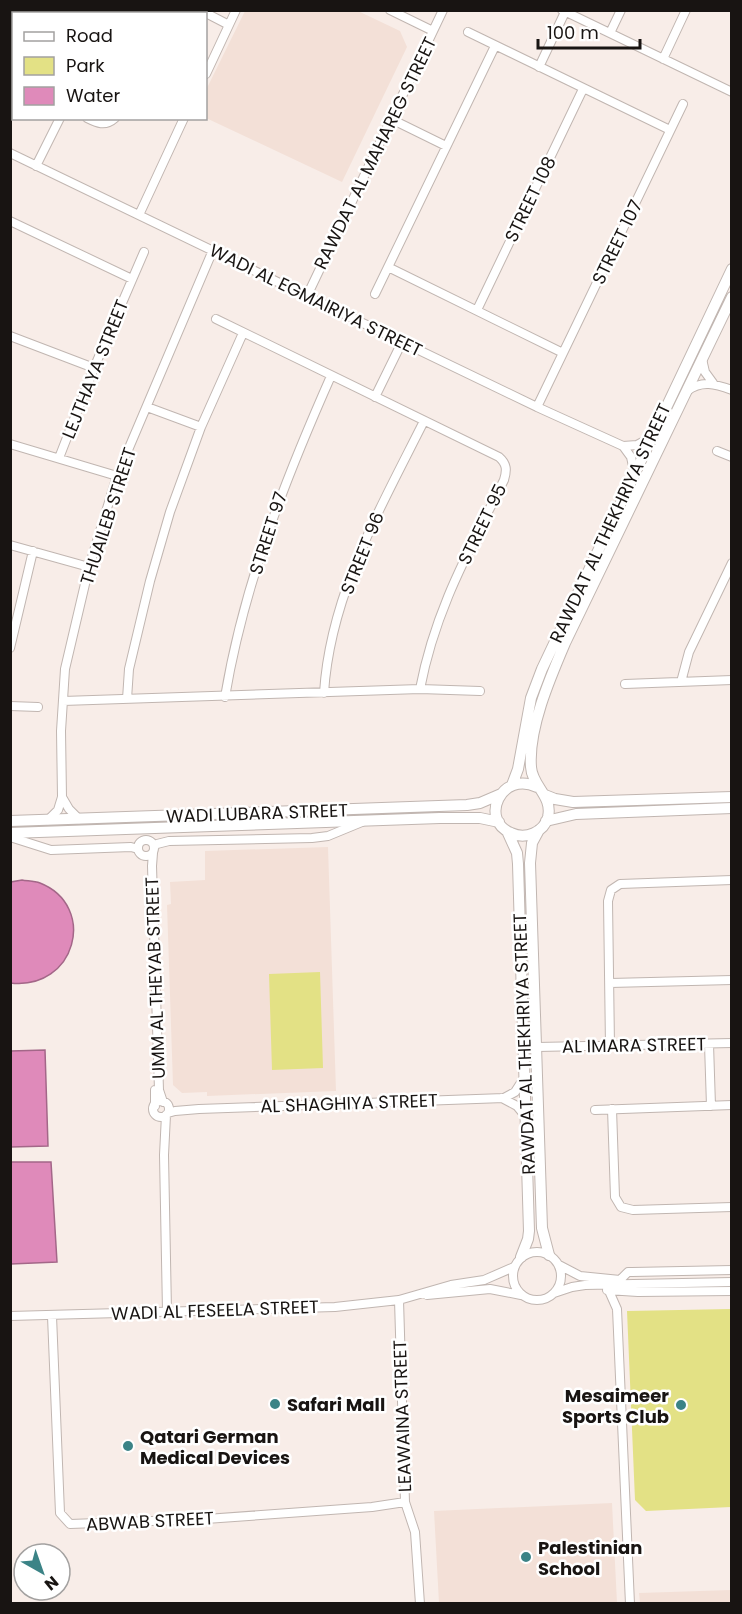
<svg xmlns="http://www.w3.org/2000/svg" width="742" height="1614" font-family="Poppins,sans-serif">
<rect width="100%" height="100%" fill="#f8ede8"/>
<path fill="#f3e0d7" d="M245 11H358L400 31 407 47 342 182 206 118V90Z
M328 847 336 1091 207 1096V1092L182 1093 173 1085 167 905 171 904 170 882 205 880V851Z
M612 1503 617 1603H439L434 1511Z
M731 1590V1603H640L639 1593Z"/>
<path fill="#e3e185" d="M320 972 323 1068 272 1070 269 974Z
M731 1309V1507L646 1511 635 1500 627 1311Z"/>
<path fill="#df8aba" stroke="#a36788" stroke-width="1.5" d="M22 880C27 881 34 881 40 883 98 906 76 991 10 983L11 882Z
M45 1050 48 1146 11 1147V1051Z
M11 1162H51L57 1262 11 1264Z"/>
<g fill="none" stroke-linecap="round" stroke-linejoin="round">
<g stroke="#c1b6b1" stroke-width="10">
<path id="minor" d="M86 10 92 14
M200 10 229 25
M390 10 433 31
M562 10 732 92
M34 14 36 10
M168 14 170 10
M468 32 670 130
M610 33 621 10
M663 59 686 10
M10 64 14 57
M539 67 565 12
M206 74 236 10
M10 83 14 85
M87 118C97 123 105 127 115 118
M391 119 446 146
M10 153 537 407 623 446 637 445 650 438
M36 166 60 118
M139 215 184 118
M10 221 132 279
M388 267 563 353
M375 294 495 46
M307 296 443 10
M477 310 583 89
M216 319 499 457C507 464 507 470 504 480 469 551 435 610 420 689
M10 336 94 368
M702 359 705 372 713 383
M687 391C702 380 715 384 732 390
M375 397 402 342
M147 407 201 427
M537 407 683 104
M10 444 117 476
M623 446 631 457 634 471
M717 451 732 457
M59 458 94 368 144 252
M10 545 89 567
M10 648 33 551
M681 682 689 652 732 563
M625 684 732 680
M324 693C330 595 381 507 424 421
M225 697C244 584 285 480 331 376
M127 699 129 669 150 581 170 512 201 427 243 333
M63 701 420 689 480 691
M10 706 38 707
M62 797 69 809 79 819
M48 820 58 810 62 797 61 731 65 669 89 567 117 476 213 250
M10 837 51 850 131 847 138 849
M138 848a8 8 0 1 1 16 0a8 8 0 1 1-16 0Z
M154 847 157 844 169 841 312 838 328 836 362 822
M153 853 152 866 159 1090 163 1102
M610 983 732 980
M709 1044 711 1106
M610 1046 608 901 611 890 620 884 732 880
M537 1047 732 1043
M502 1098 517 1106 526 1117
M153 1109a8 8 0 1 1 16 0a8 8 0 1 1-16 0Z
M155 1106V1090
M612 1109 615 1197 621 1207 633 1210 732 1207
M595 1110 732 1105
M168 1113 175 1111 199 1109 504 1098 515 1092 524 1078
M166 1115 164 1155 167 1311
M513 1276a24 24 0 1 1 48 0a24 24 0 1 1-48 0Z
M559 1265 580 1276 620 1280
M620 1280 628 1272H632L732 1270
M607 1290 638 1292 732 1291
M609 1291 617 1309 630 1604
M554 1293 572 1287 585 1285 732 1282
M427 1295 490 1289 521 1295
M399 1300 405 1502 415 1532 420 1604
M10 1316 335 1307 399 1300 451 1285 484 1280 514 1267
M52 1316 60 1513 70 1524 206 1519 372 1507 405 1502"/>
</g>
<g stroke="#c1b6b1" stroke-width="12">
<path id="tertiary" d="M512 785 518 769 531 698 542 669 732 269
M537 787C501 770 479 820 511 833 526 840 544 832 548 817 553 796 532 786 531 767 528 729 550 678 565 643L732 297
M545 795 555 799 573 802 732 797
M10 821 467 805 480 803 501 794
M546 821 576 814 732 808
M539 830 532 843 530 863 542 1228 549 1255
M507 831 517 853 518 864 529 1231 528 1239 521 1257
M10 833 440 818H480L499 822"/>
</g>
<use href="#minor" stroke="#fff" stroke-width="8"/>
<use href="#tertiary" stroke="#fff" stroke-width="10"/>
</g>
<g fill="#3b8386" stroke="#fff" stroke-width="2">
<circle cx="275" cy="1404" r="6"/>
<circle cx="681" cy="1405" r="6"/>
<circle cx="128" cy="1446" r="6"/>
<circle cx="526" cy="1557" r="6"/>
</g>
<g text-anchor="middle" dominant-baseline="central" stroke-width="5" stroke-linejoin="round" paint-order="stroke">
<g font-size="18" fill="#181412" stroke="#fff">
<text transform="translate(375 153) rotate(-64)">RAWDAT AL MAHAREG STREET</text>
<text transform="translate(530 199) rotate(-64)">STREET 108</text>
<text transform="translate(617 242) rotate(-64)">STREET 107</text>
<text transform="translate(316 300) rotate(26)">WADI AL EGMAIRIYA STREET</text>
<text transform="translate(95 369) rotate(-68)">LEJTHAYA STREET</text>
<text transform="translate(108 516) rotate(-72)">THUAILEB STREET</text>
<text transform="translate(610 523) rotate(-65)">RAWDAT AL THEKHRIYA STREET</text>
<text transform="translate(482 524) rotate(-64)">STREET 95</text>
<text transform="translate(268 533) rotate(-72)">STREET 97</text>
<text transform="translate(362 553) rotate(-68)">STREET 96</text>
<text transform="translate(257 813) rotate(-2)">WADI LUBARA STREET</text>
<text transform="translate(155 978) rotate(-92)">UMM AL THEYAB STREET</text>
<text transform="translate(524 1044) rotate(-92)">RAWDAT AL THEKHRIYA STREET</text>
<text transform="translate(634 1045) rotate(-1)">AL IMARA STREET</text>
<text transform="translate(349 1103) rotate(-2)">AL SHAGHIYA STREET</text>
<text transform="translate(215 1310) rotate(-2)">WADI AL FESEELA STREET</text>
<text transform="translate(402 1416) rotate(-92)">LEAWAINA STREET</text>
<text transform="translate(150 1521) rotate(-3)">ABWAB STREET</text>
</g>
<g font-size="18" font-weight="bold" fill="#181412" stroke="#fff" text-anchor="start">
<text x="669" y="1395" text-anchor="end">Mesaimeer<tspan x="669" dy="21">Sports Club</tspan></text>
<text x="287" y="1404">Safari Mall</text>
<text x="140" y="1436">Qatari German<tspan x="140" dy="21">Medical Devices</tspan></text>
<text x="538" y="1547">Palestinian<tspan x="538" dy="21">School</tspan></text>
</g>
</g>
<rect width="742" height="1614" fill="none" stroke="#181412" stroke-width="24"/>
<rect x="12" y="12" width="195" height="108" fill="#ffffff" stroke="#a3a1a0" stroke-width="1.5"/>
<rect x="24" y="32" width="30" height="9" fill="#ffffff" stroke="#a3a1a0" stroke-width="1.5"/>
<text x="66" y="42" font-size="18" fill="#181412">Road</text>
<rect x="24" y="57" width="30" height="18" fill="#e3e185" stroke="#a3a1a0" stroke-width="1.5"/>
<text x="66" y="72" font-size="18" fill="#181412">Park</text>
<rect x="24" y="87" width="30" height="18" fill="#df8aba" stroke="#a3a1a0" stroke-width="1.5"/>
<text x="66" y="102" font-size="18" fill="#181412">Water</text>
<g transform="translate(42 1572) rotate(140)"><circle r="28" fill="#ffffff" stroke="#a3a1a0" stroke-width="1.5"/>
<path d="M0-4.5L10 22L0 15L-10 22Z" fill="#3b8386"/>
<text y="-9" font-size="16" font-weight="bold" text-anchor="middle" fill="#181412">N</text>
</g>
<path d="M538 39v9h102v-9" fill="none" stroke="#181412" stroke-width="3"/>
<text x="547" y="39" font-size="18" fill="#181412" stroke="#ffffff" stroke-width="4.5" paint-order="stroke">100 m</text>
</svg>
